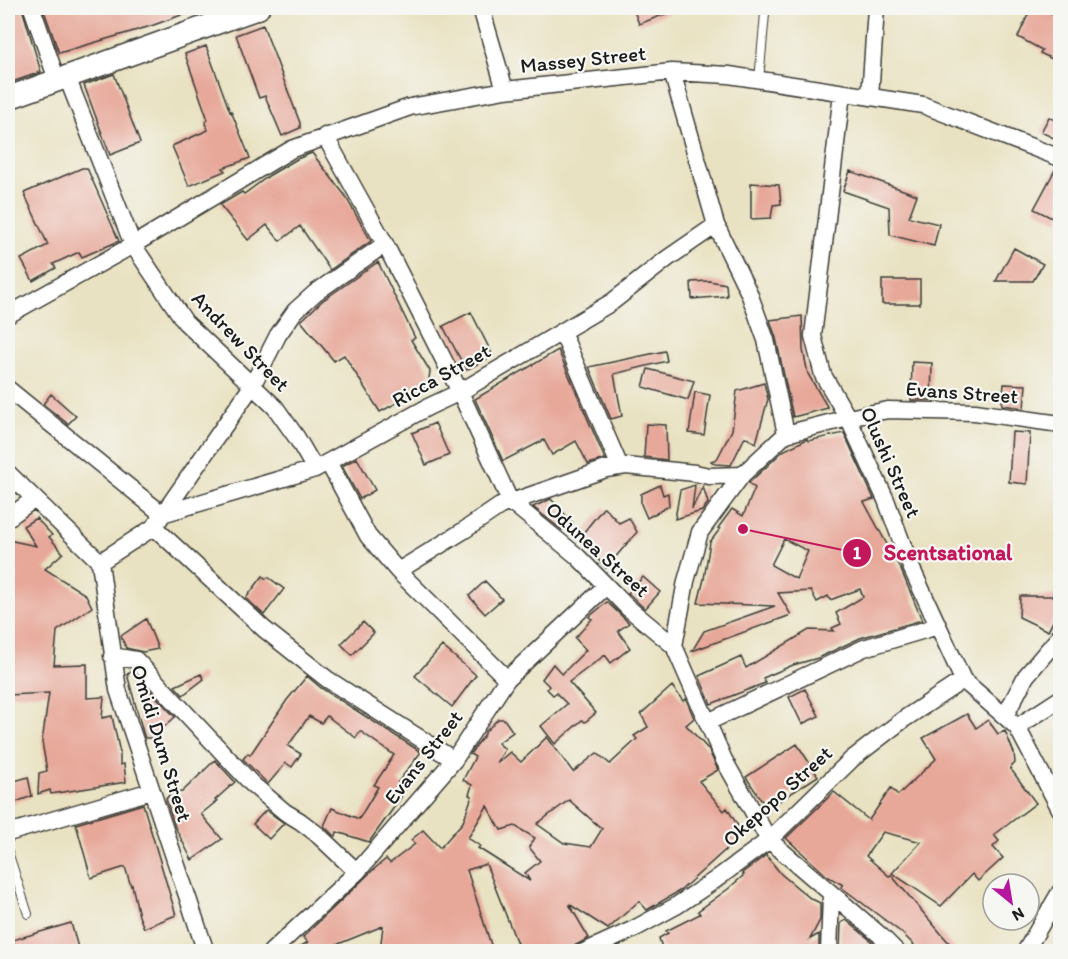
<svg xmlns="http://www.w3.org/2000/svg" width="1068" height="959" font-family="Itim,sans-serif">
<rect width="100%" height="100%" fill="#f6f6f2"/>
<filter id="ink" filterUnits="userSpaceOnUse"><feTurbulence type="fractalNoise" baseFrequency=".0167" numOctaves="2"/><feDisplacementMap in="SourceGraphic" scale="12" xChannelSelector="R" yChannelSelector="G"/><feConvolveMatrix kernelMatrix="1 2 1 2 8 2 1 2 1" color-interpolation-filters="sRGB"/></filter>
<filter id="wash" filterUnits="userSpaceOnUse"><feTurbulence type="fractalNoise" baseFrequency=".008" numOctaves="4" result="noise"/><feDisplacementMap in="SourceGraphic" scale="24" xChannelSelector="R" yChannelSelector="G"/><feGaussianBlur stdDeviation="1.35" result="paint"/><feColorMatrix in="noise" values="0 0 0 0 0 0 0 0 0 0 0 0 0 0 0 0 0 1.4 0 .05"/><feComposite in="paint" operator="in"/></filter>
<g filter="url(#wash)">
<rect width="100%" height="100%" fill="#e9e2c2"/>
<g id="blocks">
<path fill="#e7a89a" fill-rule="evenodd" d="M8 8H22L41 72 12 82 8 69Z
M43 8H194L195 10 151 26 59 53Z
M633 8H678L679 9 639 24Z
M1031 8H1042L1060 18V63L1040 53 1042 50 1018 37Z
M263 25 300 123V128L282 136 265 96 259 98 236 35Z
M206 46 230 112 231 111 250 158 223 168 225 171 189 186 172 146 208 130 205 122 208 120 185 54Z
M114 74 140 143 110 155 84 85Z
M1049 117 1060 123V141L1041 132Z
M312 153 344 194 371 241 330 270 300 226 280 241 267 225 248 240 220 205 242 192 244 194 270 175 297 159Z
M82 168H87L119 241 82 257 79 252 53 264 56 268 33 281 21 259 48 245 24 193Z
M1056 168H1060V222L1034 209Z
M850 171 917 195 909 217 939 224 934 246 890 235 889 207 843 191Z
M751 183 779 185 781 204 773 205 771 218 751 219Z
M1014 248 1043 264 1033 281H996Z
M378 262 415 338 411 340 430 371 428 386 380 412 344 355 334 361 301 321 322 301Z
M882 280H920V304H882Z
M709 281 726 284 727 296 692 299 691 282Z
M471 312 493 356 466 370 443 326Z
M802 316 803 350 808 374 828 408 793 417 776 338 770 320Z
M558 350 605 459 588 464 576 441 552 455 544 440 503 461 475 399Z
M665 351 667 361 614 374 622 416 611 419 589 367Z
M912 362 932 363 931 400H911Z
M648 369 694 381 688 400 643 387Z
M764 383 768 399 756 443 745 437 731 465 715 464 711 461 717 459 732 430 737 391Z
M1004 384 1026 385 1024 408 1002 405Z
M695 392 710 395 704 435 689 433Z
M51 394 76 416 68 424 43 404Z
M435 423 449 455 426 465 412 433Z
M646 424 666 425 667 460 644 457Z
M1012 432 1030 433 1027 484 1009 482Z
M844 433 874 499 864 502 901 570 922 620 860 638 818 658 793 665 763 678 765 683 711 704 699 676 741 657 746 668 809 630 834 631 832 628 841 624 836 613 863 597 860 589 830 600 828 596 817 602 811 591 778 593 791 615 692 651 704 631 775 606 698 603 704 579 710 542 720 529 718 528 732 509 743 516 755 488 749 483 783 451 807 439 808 441ZM784 539 808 551 796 579 771 565Z
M357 458 375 490 360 499 342 466Z
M660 485 663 495 668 493 669 506 647 518 641 504V494Z
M695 485 692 509 703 486 708 503 702 511 675 519 680 490Z
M551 499 573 523 562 530 533 507Z
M604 507 619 523 629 518 637 532 606 568 579 538Z
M36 518 52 535 49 537 63 553 45 569 86 595 92 607 57 631 54 665 87 664V698L104 697 102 718 112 716 120 753V765L124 764 126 782 51 794 50 790 38 794 39 773 47 771 42 742 49 693 8 695V540L36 546 23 526Z
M263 576 266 579 268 577 284 589 264 615 246 598Z
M643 577 660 592 645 609 628 593Z
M485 581 502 599 485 614 469 596Z
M1020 596H1060V607L1048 631 1019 617Z
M607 602 629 623 618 631 630 648 611 663 605 655 569 682 596 713 585 722 582 720 555 744 541 726 567 704 556 693 553 695 547 689 549 686 542 679 553 664 562 674 586 650 575 638 592 619 589 617Z
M146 619 158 649 143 652 126 648 121 636Z
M363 622 374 633 352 655 341 644Z
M442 646 476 675 452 707 415 676Z
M132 671 175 717 152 738H145L143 732 127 674Z
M201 674 204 679 183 695 175 686Z
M307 676 321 688 421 752 398 782 406 787 400 799 369 842 337 832 336 836 333 835 324 826 332 808 359 819 378 787 374 785 394 755 360 731 356 738 327 716 321 723 309 716 288 746 301 754 292 767 286 763 268 784 243 759 248 753 250 755 287 700Z
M672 686 683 701 686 699 694 718 686 725 708 749 718 770 699 781 724 811 727 808 743 834 681 890 647 910 639 901 608 929 569 904 589 938 565 951H520L486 864 467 870 493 951H380L383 926 321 951H293L308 942 303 937 373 870 386 859 390 863 415 844 411 840 423 830 440 848 463 822 472 796 469 795 472 785 463 780 475 757 470 754 485 734V732L498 719H504L513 732 498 743 505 749 497 763 510 752 521 762 547 737 573 772 597 753 610 764 637 739 634 736 648 727 641 714ZM569 800 602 829 591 847 564 843 537 824ZM487 806 501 830 515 826 535 838 529 847 540 861 525 873 530 881 478 848 480 846 468 838Z
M805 689 819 716 802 724 789 697Z
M967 714 976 728 988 720 998 734 1005 731 1014 753 1015 763 1010 768 1036 803 994 835 999 841 993 847 1003 858 978 881 972 874 941 906 892 873 921 842 883 832 866 856 889 876 891 875 956 951H920L902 933 841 887 843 885 827 876 786 838 834 792 869 820 891 788 898 795 936 759 923 738Z
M797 744 818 776 767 809 746 777Z
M215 760 235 782 215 800 217 801 201 814 222 839 192 860 175 827 166 799 170 794 182 792Z
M28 777 32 796 8 805V783Z
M143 804 176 915 144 928 139 916 132 885 131 886 125 867 91 878 76 824Z
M266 810 284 823 269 839 253 824Z
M766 855 781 874 810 898 820 903V920L810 939 819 934V950L663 951 659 938 668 933 666 931 700 914 698 911 728 889 744 875 742 873Z
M846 920 869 939 880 951H840L841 923Z
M71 923 79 951H16L13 940Z"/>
</g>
</g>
<g filter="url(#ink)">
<use href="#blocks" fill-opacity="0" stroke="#3b3a35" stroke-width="1.5"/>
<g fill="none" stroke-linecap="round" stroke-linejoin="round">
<g stroke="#3b3a35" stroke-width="10">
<path id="service" d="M759 80 765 14 763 8
M8 852 28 914"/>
</g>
<g stroke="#3b3a35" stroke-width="19">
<path id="minor" d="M32 8 57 80
M481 8 505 90
M672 72 716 225 749 293 766 340 786 434
M67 77 133 245 185 322 275 407 297 438 315 469
M842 93 813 336 823 375 848 418 886 500 911 567 963 680 1017 727 1060 809
M870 97 876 8
M325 136 385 244 460 392 510 501 577 556 627 607 674 646 724 760 769 840 881 936 897 952
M8 315 133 245 292 149 410 107 505 90 672 72 729 75 923 105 1060 158
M562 332 620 467
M8 389 162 514 315 469 328 462 428 407 460 392 612 302 668 258 716 225
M328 462 368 536 398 571 507 679
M8 473 100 562 118 690 206 952
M8 518 34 499
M154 527 264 629 327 679 454 760
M100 562 154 527 252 386 278 335 295 311 315 293 385 244
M398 571 463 531 500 506 606 469 626 466 695 473 709 476 742 475
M674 646 686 581 700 532 742 475 786 434 848 418 888 410 975 412 1060 424
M112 656 136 660 252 784 285 812 300 821 317 834 357 872
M1005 716 1026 676 1060 636
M708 722 864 648 938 626
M1017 727 1060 699
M8 833 151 791
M271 952 357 872 454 760 507 679 605 587
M584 952 632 930 676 906 715 880 769 840 852 759 904 719 963 680
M829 952 831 895
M1025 952 1060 892"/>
</g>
<g stroke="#3b3a35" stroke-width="25">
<path id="secondary" d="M8 98 258 8"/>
</g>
<use href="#service" stroke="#fff" stroke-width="8"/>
<use href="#minor" stroke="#fff" stroke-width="16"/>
<use href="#secondary" stroke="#fff" stroke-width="22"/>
</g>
</g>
<g text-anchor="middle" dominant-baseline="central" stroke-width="4.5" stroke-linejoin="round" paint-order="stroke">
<g font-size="21" fill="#1c1c1c" stroke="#f6f6f2">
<text transform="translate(583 59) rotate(-6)">Massey Street</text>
<text transform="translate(241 341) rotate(46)">Andrew Street</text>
<text transform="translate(441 375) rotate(-29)">Ricca Street</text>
<text transform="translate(962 392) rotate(4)">Evans Street</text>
<text transform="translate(891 462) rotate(66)">Olushi Street</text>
<text transform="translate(598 549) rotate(42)">Odunea Street</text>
<text transform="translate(162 743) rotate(73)">Omidi Dum Street</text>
<text transform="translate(423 757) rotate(-52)">Evans Street</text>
<text transform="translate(777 796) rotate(-42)">Okepopo Street</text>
</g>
</g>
<path fill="none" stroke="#c2185b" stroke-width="2" d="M743 529L857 553"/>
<g fill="#c2185b" stroke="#f6f6f2" stroke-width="2">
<circle cx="743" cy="529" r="6"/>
<circle cx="857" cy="553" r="15"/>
</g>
<g font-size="18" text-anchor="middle" font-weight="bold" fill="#fff">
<text x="857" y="559">1</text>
</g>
<g font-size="22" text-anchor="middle" font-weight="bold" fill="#c2185b" stroke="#f6f6f2" stroke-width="4.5" stroke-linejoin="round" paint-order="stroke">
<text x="948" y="560">Scentsational</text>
</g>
<rect width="1068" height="959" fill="none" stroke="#f6f6f2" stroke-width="30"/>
<g transform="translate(1011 902) rotate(150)"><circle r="28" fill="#f6f6f2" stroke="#9f9f9c" stroke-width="1.5"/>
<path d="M0-4.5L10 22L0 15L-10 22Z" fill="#b5179e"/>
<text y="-9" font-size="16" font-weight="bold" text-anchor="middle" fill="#1c1c1c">N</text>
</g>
</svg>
